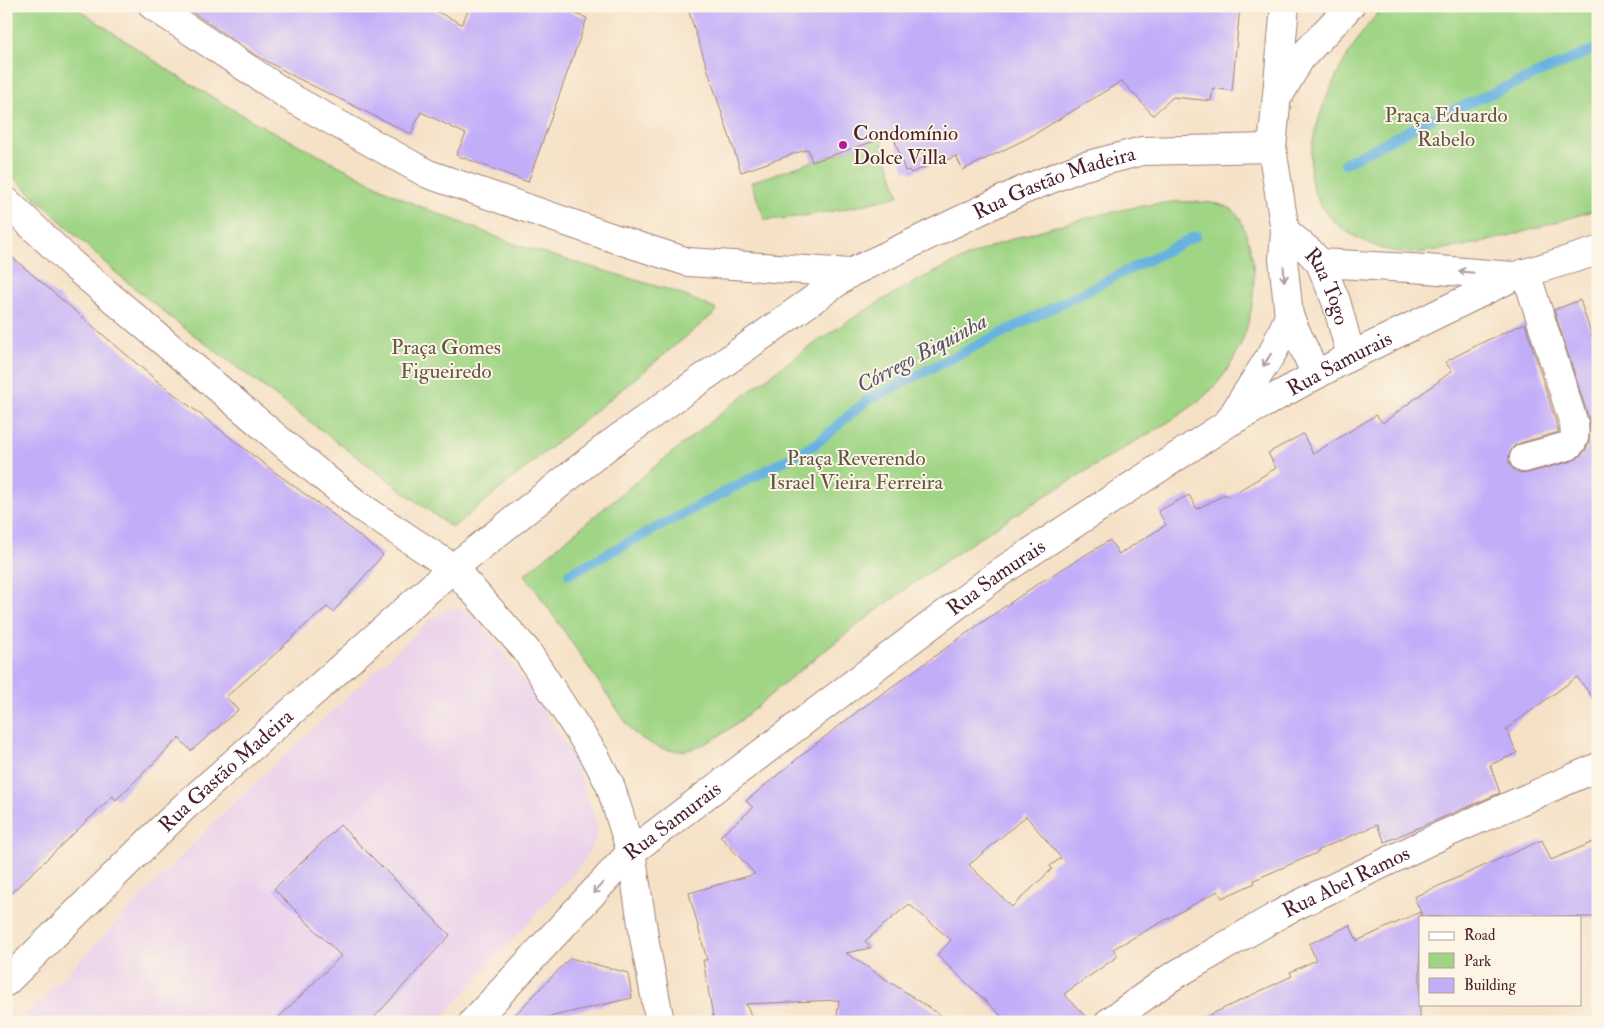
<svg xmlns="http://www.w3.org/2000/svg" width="1604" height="1028" font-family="'IM FELL Double Pica',serif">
<rect width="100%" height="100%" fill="#fcf5e5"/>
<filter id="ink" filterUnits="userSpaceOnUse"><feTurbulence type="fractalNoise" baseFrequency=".02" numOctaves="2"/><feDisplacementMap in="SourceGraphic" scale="10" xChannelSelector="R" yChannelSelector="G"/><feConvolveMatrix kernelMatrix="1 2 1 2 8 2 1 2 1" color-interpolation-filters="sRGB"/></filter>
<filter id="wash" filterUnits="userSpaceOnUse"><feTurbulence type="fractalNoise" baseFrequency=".0096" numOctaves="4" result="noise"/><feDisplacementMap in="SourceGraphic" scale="20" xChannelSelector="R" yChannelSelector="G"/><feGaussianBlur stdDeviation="1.12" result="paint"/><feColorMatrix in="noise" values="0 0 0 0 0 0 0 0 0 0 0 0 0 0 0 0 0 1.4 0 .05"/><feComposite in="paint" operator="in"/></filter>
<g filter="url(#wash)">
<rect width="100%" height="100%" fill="#f5e1c6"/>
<path fill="#ead1ec" d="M452 607 475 616 517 671 571 753 598 826 593 845 577 869 438 1022H19L228 808 431 619Z"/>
<path fill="#a0d586" stroke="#757a58" d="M6 6H74L171 72 249 119 407 201 517 245 676 292 717 310 716 312 461 521 453 527 448 525 170 317 114 271 6 170Z
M1385 6H1598V209C1547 225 1496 242 1444 249 1430 251 1416 254 1402 252 1385 251 1371 245 1356 237 1337 227 1321 211 1314 191 1296 139 1348 41 1385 6Z
M881 139 899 196C855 207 811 217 765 220L751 182Z
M1173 202C1189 202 1221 200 1234 211 1240 216 1242 224 1245 231 1265 282 1250 348 1213 388 1190 411 1162 426 1134 442 1103 461 1071 480 1040 499 954 552 872 612 794 675 764 698 730 736 694 748 671 756 649 745 632 731L525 574C578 530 630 486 684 443 774 370 867 299 974 254 1007 239 1044 229 1079 220 1110 212 1141 205 1173 202Z"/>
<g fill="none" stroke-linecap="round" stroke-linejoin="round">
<path stroke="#67b2e0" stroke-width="10" d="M1345 163 1427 121 1598 48
M569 574 816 444 866 401 1196 236"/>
</g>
<g id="blocks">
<path fill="#c2adf9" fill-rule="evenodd" d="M183 6H425L462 24 470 6H553L587 18 528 182 456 155 466 134 421 112 411 134 297 78 254 54Z
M687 6H1240L1232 91 1213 88 1211 101 1173 97 1153 115 1122 81 1028 138 963 170 956 156 938 164 937 162 911 173 909 170 905 171 893 135 812 162 808 149 741 172Z
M6 252 156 380 272 470 335 516 383 555 333 612 327 607 301 629 273 656 226 697 238 710 191 751 179 738 116 800 113 796 6 898Z
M1580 300 1598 355V705L1577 677 1506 729 1517 753 1490 765 1500 793 1385 842 1377 825 1318 850 1319 852 1254 880 1255 883 1222 898 1218 891 1113 949 1118 956 1064 994 1091 1022H1008L937 955 951 940 909 904 865 941 871 948 846 953 951 1022H836L839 1000 746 1004 754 1022H714L703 960H707L689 893 755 874 720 836 753 808 746 801 798 758 858 711 981 623 1036 585 1110 540 1119 554 1166 525 1158 511 1189 495 1197 509 1226 494 1228 497 1276 468 1268 453 1303 434 1313 454 1376 415 1383 423 1452 371 1445 362 1479 344 1525 323 1559 432 1520 443 1513 447 1509 455V463L1513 469 1521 473H1528L1572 461 1578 458 1585 451 1589 443 1590 422 1554 310ZM1026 816 1061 858 1050 866 1052 869 1012 907 969 865Z
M340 825 450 935 370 1022H274L341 956 274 889Z
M1542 840 1551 860 1598 840V917H1423L1414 897Z
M1420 912V1022H1195L1292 976 1290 972 1316 960 1309 944 1350 925 1357 941Z
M570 958 628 973 632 998 527 1022H508Z"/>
</g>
</g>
<g filter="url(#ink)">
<use href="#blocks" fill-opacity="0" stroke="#a08078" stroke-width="1"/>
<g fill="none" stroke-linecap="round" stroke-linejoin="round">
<g stroke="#a08078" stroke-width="30">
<g id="minor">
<path d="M153 6 295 100 428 174 619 240 688 262 850 273"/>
<path d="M1285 6 1272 148 1285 231 1283 259 1289 316 1316 375"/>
<path d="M1281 92 1300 59 1350 6"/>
<path d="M6 201 72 264 310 466 358 505 453 568 526 650 595 756 610 785 631 852 645 943 660 1022"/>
<path id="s1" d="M1285 231 1310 252 1320 263 1336 301 1351 356"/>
<path d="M1320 263 1427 269 1513 276"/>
<path d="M1229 421 1274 350 1289 316"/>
<path d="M1524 458 1568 446C1576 440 1575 433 1574 424L1526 273"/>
<path id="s2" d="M6 982 183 808 453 568 609 445 850 273 1021 191 1081 167 1142 151 1272 148"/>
<path id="s3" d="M473 1022 631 852 1002 571 1228 423 1351 356 1515 276 1598 251"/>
<path id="s4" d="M1109 1022 1170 978 1287 910 1436 838 1598 767"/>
</g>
</g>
<use href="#minor" stroke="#fff" stroke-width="28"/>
</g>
<defs><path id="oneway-shaft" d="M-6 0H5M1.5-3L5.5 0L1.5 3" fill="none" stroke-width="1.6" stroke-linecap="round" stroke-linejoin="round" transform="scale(1.25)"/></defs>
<g stroke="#ae9aa0">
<use href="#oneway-shaft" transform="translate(1466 272) rotate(-175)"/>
<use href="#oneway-shaft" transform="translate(1284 274) rotate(87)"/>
<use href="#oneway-shaft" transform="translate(1267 360) rotate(122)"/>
<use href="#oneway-shaft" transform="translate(598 888) rotate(133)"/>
</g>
</g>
<circle fill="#b5179e" stroke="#fcf5e5" stroke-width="2" cx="843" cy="145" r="5"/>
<g text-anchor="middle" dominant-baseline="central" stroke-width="4" stroke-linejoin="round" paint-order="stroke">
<g font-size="21" fill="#645646" stroke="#fcf5e5">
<text x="1446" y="115">Praça Eduardo<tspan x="1446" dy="24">Rabelo</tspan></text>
<text x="446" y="347">Praça Gomes<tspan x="446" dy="24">Figueiredo</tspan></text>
<text x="856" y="458">Praça Reverendo<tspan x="856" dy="24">Israel Vieira Ferreira</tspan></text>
</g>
<g font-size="21" fill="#4a1f2b" stroke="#fcf5e5" text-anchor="start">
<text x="853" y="133">Condomínio<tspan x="853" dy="24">Dolce Villa</tspan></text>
</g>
<g font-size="21" fill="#4a1f2b" stroke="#fcf5e5">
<text stroke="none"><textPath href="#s2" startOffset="1328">Rua Gastão Madeira</textPath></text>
<text stroke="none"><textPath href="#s1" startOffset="72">Rua Togo</textPath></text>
<text stroke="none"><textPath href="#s3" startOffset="1094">Rua Samurais</textPath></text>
<text stroke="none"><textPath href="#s3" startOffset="689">Rua Samurais</textPath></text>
<text stroke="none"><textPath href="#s2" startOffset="305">Rua Gastão Madeira</textPath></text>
<text stroke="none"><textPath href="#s3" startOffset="284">Rua Samurais</textPath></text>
<text stroke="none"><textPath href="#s4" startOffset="276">Rua Abel Ramos</textPath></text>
</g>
<g font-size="22" font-style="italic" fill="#54526a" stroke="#fcf5e5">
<text transform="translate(922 353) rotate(-28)">Córrego Biquinha</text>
</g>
</g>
<rect width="1604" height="1028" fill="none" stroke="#fcf5e5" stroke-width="25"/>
<rect x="1419" y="916" width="162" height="90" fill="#fcf5e5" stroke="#b59f9b"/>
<rect x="1429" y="932" width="25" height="8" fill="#ffffff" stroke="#b59f9b"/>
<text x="1464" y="940" font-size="15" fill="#4a1f2b">Road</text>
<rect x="1429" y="953" width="25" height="15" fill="#a0d586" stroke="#b59f9b"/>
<text x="1464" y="966" font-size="15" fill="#4a1f2b">Park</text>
<rect x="1429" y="978" width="25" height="15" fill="#c2adf9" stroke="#b59f9b"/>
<text x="1464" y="990" font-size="15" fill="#4a1f2b">Building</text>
</svg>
